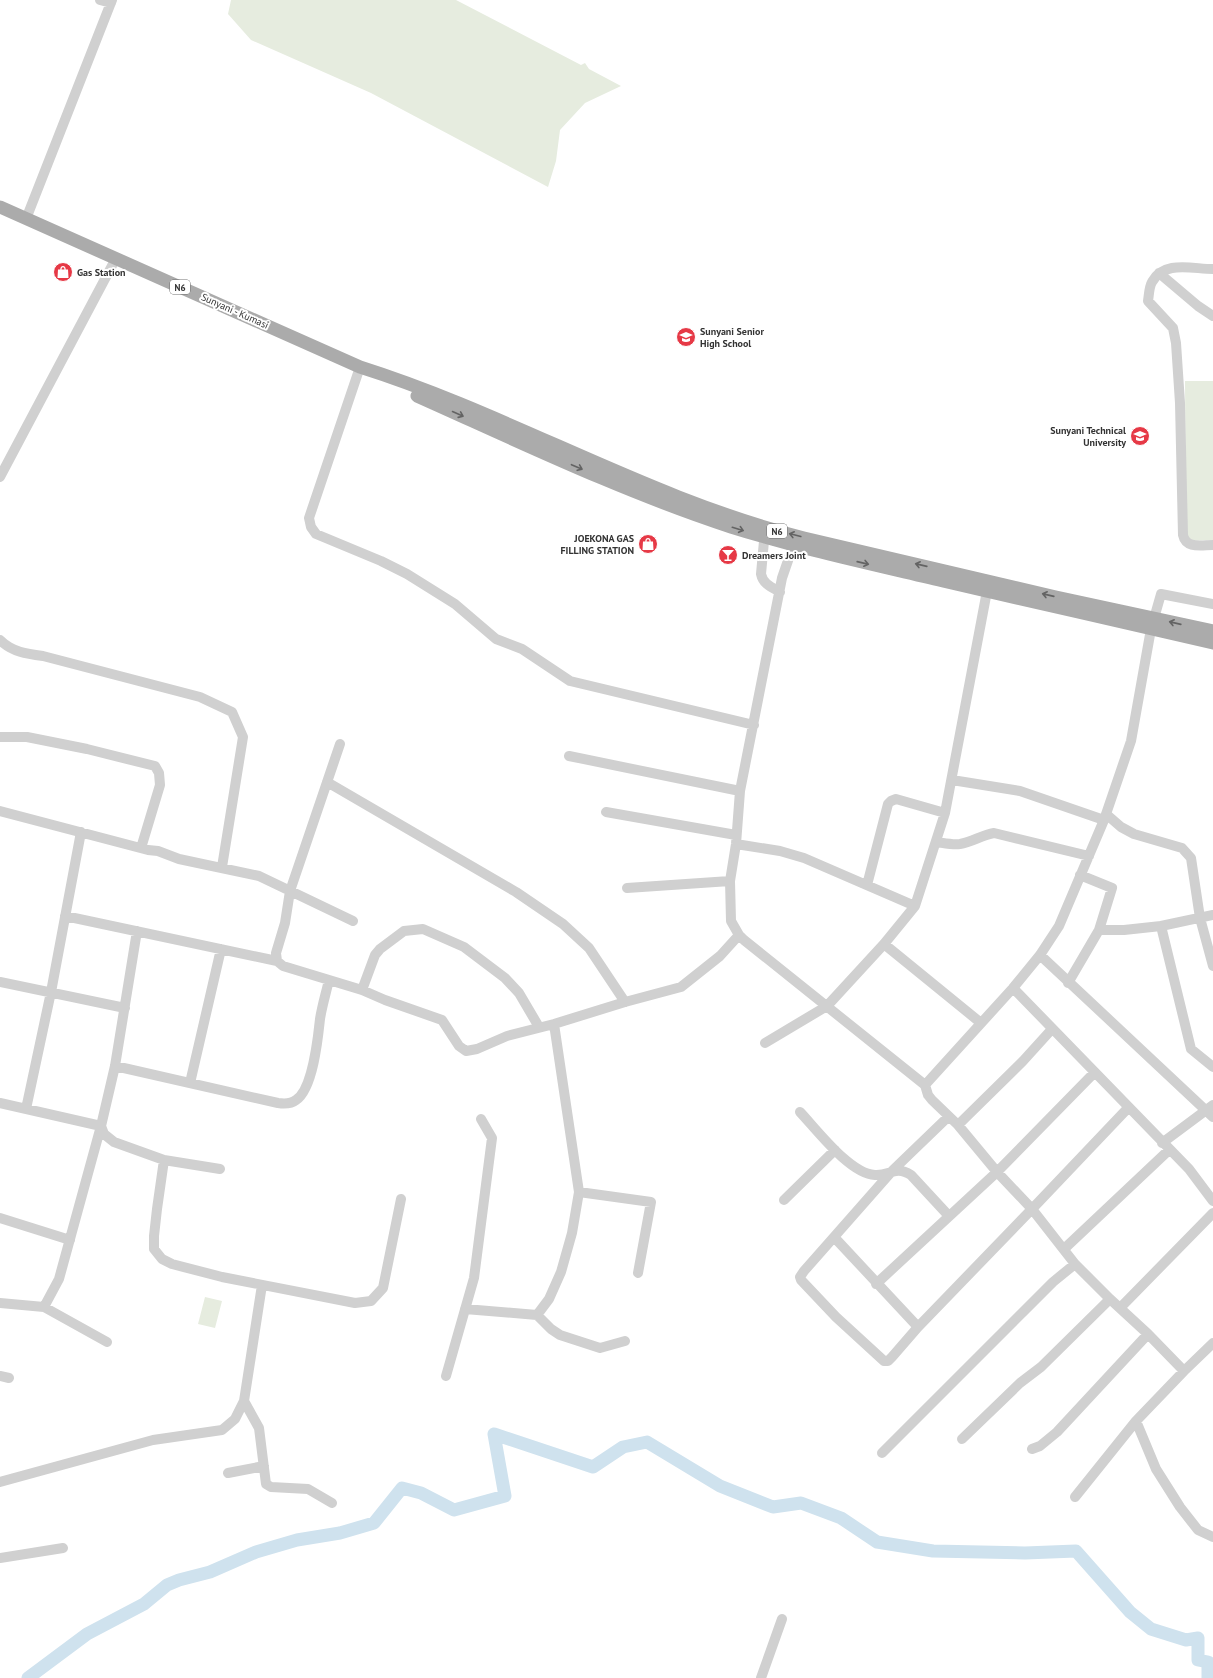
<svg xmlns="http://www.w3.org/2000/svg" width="1213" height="1678" font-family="'PT Sans',sans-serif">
<rect width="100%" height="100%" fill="#fff"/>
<path fill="#e6ecdf" d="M231 0H456L581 65 585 63 589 69 621 86 585 103 560 130 556 161 548 187 371 93 251 40 228 14Z
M1185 381H1213V540L1186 541Z
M205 1297 222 1301 215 1328 198 1324Z"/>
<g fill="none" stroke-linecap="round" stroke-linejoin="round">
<path stroke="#cfe2ee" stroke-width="13" d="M28 1678 87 1634 144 1604 167 1585 179 1580 210 1572 256 1552 297 1540 340 1533 374 1523 402 1488 421 1493 454 1510 505 1496 494 1434 593 1467 623 1447 647 1442 720 1486 773 1507 801 1503 841 1518 877 1542 933 1551 1025 1553 1076 1551 1130 1612 1151 1629 1186 1640 1198 1638V1660L1208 1662V1678"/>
<path stroke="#d0d0d0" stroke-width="10" d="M100 0 111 3
M26 219 112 0
M1213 269C1192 269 1164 260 1152 282 1149 287 1149 295 1148 301L1173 328 1176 343 1180 403 1183 535C1186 549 1201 545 1213 545
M1159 273 1198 306 1213 316
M360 367 309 518 311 527 316 534 381 561 407 574 455 604 496 639 522 649 570 681 754 725
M0 477 115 260
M765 530 761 574C763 584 771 587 780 592
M793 546 782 578 740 791 736 844 730 881 731 921 739 935 744 940 925 1085 1013 988 1189 1169 1213 1201
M0 640C12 652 27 654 43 656L200 697 232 712 243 737 222 867
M0 737H27L87 749 155 766 159 773 160 785 141 848
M340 744 290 891 285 923 276 953 277 961 283 966 362 990 385 1000 442 1020 459 1046 466 1051 477 1049 507 1036 554 1024 625 1002 681 987 720 956 739 935
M569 756 740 791
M952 780 1020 791 1104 820
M327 782 516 892 563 924 589 948 625 1002
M0 811 148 850 158 851 179 859 259 876 353 921
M606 812 736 835
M1106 814 1121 827 1134 834 1182 848 1191 858 1200 918 1213 966
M937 842C944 843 953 845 960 844 972 842 982 835 994 833L1089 856
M736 844 780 851 804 858 915 906
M867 885 888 804 891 801 896 799 945 813
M627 888 730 881
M65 916 277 961
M1161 926 1213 915
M1099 930H1124L1161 926 1191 1049 1213 1067
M884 944 981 1023
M1040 955 1213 1117
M0 982 125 1008
M1068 983 1099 930 1112 888 1080 875
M1013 988 1040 955 1059 926 1104 820 1131 741 1151 629 1161 594 1213 604
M362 990 375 955 380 949 404 931 423 929 464 947 505 978 519 993 539 1027
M765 1043 827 1006 884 944 915 906 945 813 987 591
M115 1066 278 1103C285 1104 291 1104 296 1100 313 1089 318 1038 320 1019 322 1006 326 993 329 980
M190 1083 221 949
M925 1085 928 1095 932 1100 958 1125 997 1172 1032 1209 1128 1108
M0 1103 101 1126
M26 1109 51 992 81 832
M800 1112C817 1130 850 1174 875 1175 890 1176 895 1165 911 1175L948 1215
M958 1125 1023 1061 1052 1029
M101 1126 104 1134 114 1142 164 1160 220 1169
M1162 1143 1213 1105
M164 1160 157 1209 154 1236V1249L162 1259 172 1264 222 1277 355 1303 371 1301 383 1288 401 1199
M579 1192 651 1202 638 1273
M784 1200 835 1150
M0 1218 70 1240
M834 1237 804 1271 800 1277 801 1280 836 1317 884 1361H888L892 1357 918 1327 1032 1209 1075 1264 1110 1299 1148 1334 1184 1371
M1064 1249 1169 1150
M876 1284 997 1172 1094 1073
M0 1303 44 1307 107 1342
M44 1307 59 1279 101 1126 115 1066 137 931
M1120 1308 1213 1213
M465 1309 537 1315 551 1329 560 1335 600 1348 625 1341
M537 1315 549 1299 561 1272 572 1233 579 1192 554 1024
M918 1327 834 1237 893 1170 948 1117
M0 1376 9 1378
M446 1376 474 1278 492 1138 481 1119
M244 1401 259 1428 266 1484 271 1487 308 1489 332 1503
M1136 1421 1156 1469 1180 1507 1198 1530 1213 1537
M962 1439 1020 1383 1041 1367 1110 1299
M1032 1449 1040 1446 1057 1432 1148 1334
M882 1453 1053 1282 1075 1264
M228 1473 264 1466
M0 1482 153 1440 222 1430 235 1419 244 1401 262 1285
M1075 1497 1136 1421 1184 1371 1213 1343
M0 1558 63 1548
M761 1678 782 1619"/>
<path stroke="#ababab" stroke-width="13" d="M0 207 360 367C512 415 649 499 804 538L1056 597 1213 631
M417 396C520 442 624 492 731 527 801 549 872 564 943 581 1033 602 1123 622 1213 643"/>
</g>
<defs><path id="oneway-shaft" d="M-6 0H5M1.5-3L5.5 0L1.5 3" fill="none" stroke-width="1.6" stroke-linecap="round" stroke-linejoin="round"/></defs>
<g stroke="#636363">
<use href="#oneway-shaft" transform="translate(458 414) rotate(24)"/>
<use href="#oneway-shaft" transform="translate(577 467) rotate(23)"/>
<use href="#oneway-shaft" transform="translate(738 529) rotate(17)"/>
<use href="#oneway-shaft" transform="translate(795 535) rotate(-166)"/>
<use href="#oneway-shaft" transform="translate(863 563) rotate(13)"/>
<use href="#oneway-shaft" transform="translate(921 565) rotate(-167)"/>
<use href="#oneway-shaft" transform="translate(1048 595) rotate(-167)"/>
<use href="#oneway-shaft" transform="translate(1175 623) rotate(-167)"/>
</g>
<defs>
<g id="shop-disc" transform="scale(1)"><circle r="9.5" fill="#e63946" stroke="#fff"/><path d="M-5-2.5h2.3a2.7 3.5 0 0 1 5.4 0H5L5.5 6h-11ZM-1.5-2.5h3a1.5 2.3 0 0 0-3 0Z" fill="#fff"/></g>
<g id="school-disc" transform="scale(1)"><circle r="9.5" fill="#e63946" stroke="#fff"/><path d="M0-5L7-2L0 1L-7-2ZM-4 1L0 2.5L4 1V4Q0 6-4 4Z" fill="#fff"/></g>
<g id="university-disc" transform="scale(1)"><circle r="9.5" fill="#e63946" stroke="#fff"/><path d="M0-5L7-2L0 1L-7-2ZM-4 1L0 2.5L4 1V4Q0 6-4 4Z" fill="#fff"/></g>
<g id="bar-disc" transform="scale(1)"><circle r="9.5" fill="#e63946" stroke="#fff"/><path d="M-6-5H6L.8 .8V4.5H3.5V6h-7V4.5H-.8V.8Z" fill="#fff"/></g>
</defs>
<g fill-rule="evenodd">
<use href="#shop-disc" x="63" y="272"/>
<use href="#school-disc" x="686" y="337"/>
<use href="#university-disc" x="1140" y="436"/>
<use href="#shop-disc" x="648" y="544"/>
<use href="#bar-disc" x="728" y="555"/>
</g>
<g text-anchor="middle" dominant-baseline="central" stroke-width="4" stroke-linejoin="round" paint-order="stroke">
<g fill="#fff" stroke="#707070" stroke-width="1">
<rect x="170" y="280" width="20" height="14" rx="3"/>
<rect x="767" y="524" width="20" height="14" rx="3"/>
</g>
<g font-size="9" font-weight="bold" fill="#333">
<text x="180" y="287">N6</text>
<text x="777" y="531">N6</text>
</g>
<g font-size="10" font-weight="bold" fill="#333" stroke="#fff" text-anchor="start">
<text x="77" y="272">Gas Station</text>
<text x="700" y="331">Sunyani Senior<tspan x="700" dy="12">High School</tspan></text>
<text x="1126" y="430" text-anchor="end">Sunyani Technical<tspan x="1126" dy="12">University</tspan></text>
<text x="634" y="538" text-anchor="end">JOEKONA GAS<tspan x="634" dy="12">FILLING STATION</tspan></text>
<text x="742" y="555">Dreamers Joint</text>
</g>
<g font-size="10" fill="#333" stroke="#fff">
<text transform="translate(235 311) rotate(24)">Sunyani - Kumasi</text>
</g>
</g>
</svg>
